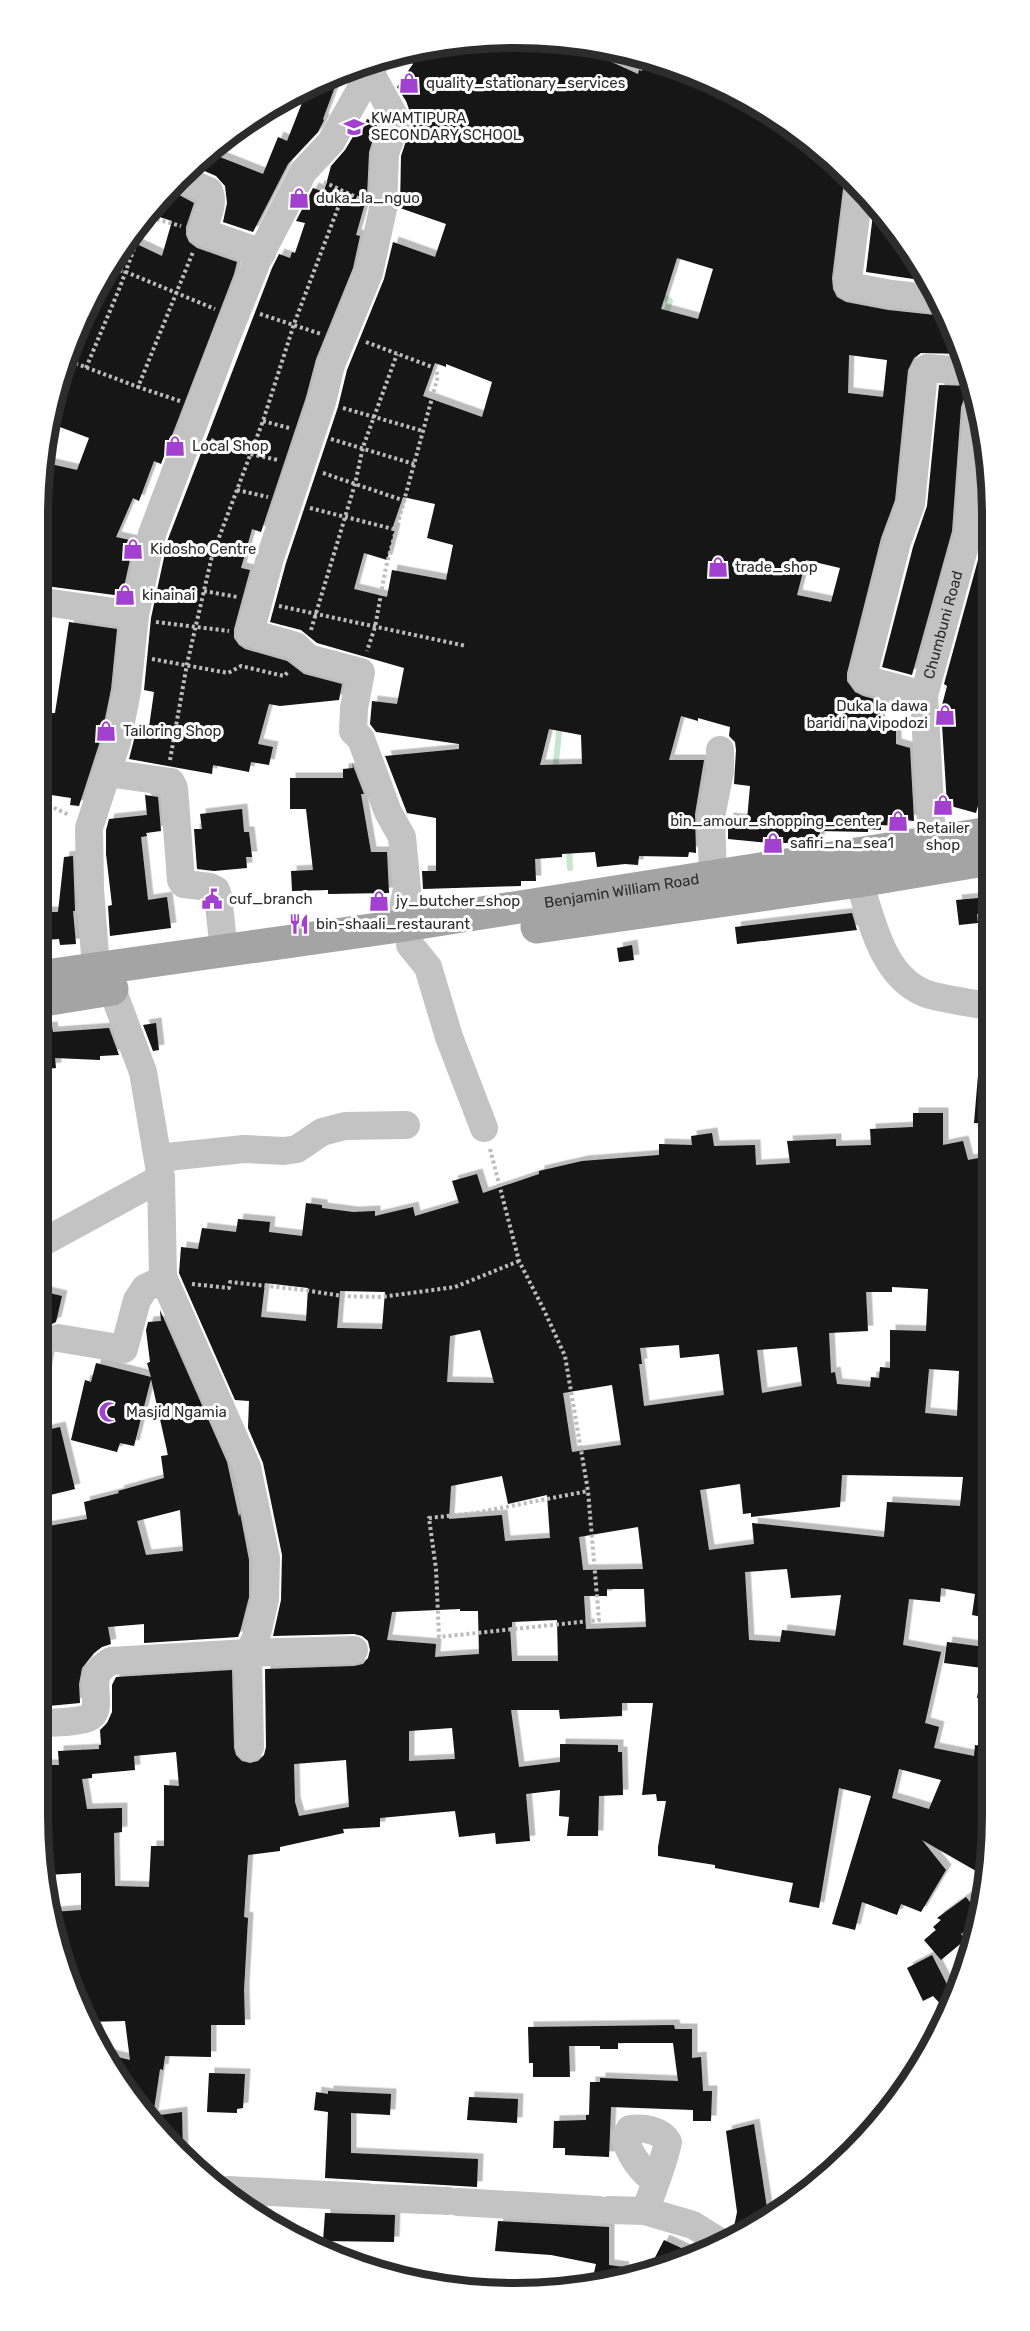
<svg xmlns="http://www.w3.org/2000/svg" width="1030" height="2331" font-family="Rubik,sans-serif">
<defs>
<filter id="shadow"><feDropShadow dx="5.5" dy="-5.5" stdDeviation="0" flood-color="#0004"/></filter>
</defs>
<rect width="100%" height="100%" fill="#fff"/>
<g fill="none" stroke-linecap="round" stroke-linejoin="round">
<path stroke="#c8e6cd" stroke-width="6" d="M658 293 670 301 665 317
M555 771 560 724
M569 848 570 868"/>
</g>
<path fill="#131313" fill-rule="evenodd" filter="url(#shadow)" d="M484 39 578 42 600 47 596 55 638 74 639 70 642 71 647 58 659 61 675 66 781 118 847 180 843 189 832 278 833 289 837 297 846 302 888 310 935 315 945 313 956 332 962 354 921 353 914 358 908 370 895 500 881 538 847 673V681L855 692 863 696 885 702 878 726 896 731V744L910 748 914 821 907 820V827L881 825V830L868 829V832L820 831 819 841 808 843H769L728 839V818L747 820 750 786 734 784 736 750 735 742 729 736 730 727 698 718V721L681 716 669 760H704L695 814 696 853 689 852 688 857 639 856 638 865 625 864 597 867 595 852 562 854V857L535 859 536 881H521V886L423 889 422 871H436V818L407 813 385 756 459 749V744L376 732 370 724 372 701 397 704 404 668 317 643 301 630 270 622 286 563 338 407 347 370 384 279 393 242 435 257 446 224 400 208 401 156 413 120 406 101 397 87 413 64 402 52ZM677 258 713 269 698 319 661 309ZM849 355 887 360 883 397 848 393ZM435 363 446 367V364L492 382 482 417 423 396ZM403 497 435 504 427 538 453 545 446 580 392 570 387 597 354 589 364 553 387 560 395 529H392ZM806 560 840 568 831 602 797 595ZM549 729 581 735 582 764 540 765Z
M340 73 323 119 324 120 318 132 288 164 253 232 223 222 227 203 225 186 216 176 193 166 207 152 263 174 278 137 287 141 309 85Z
M367 119 378 123 369 152 367 196 356 235 360 236 353 268 316 359 306 397 261 532 252 529 241 568 250 570 234 629V638L239 645 245 649 287 661 304 674 342 684 339 700 280 706 269 704 258 744 273 747 269 765 251 762 249 772 213 765 212 774 129 759 136 732 148 734 154 692 144 690 151 618 168 539 272 268 279 254 290 258 292 252 295 253 305 223 296 221 313 188 324 192 331 166 345 150 357 130 362 132Z
M168 189 194 203 186 227V235L189 242 197 248 237 262 234 274 161 464 154 461 139 501 133 498 116 537 134 541 122 596 38 585V515L46 463 77 470 89 438 52 424 63 361 102 276 128 240 162 256 172 221 147 213Z
M874 206 894 224 927 281 866 272Z
M939 385 971 386 973 394 964 399 961 407 952 531 912 675 882 667 913 547 927 506Z
M986 515H989V677L985 694 989 695V761L986 777H989V804L979 802 976 813 947 805 941 709 947 686 944 684 984 538Z
M69 622 117 629 111 689 101 738 79 806 70 805 71 798 38 793V773L47 772 51 713H55Z
M352 763 364 794H361L371 852H387L389 893 328 894V890L292 891 291 871 313 870 306 809H290V778H343V769L353 768Z
M145 795 158 797 161 831 146 833 147 836 141 837 148 900 167 897 171 928 110 936 108 906 112 905 106 854V830L109 819 147 815Z
M242 809 244 832H249L252 857H246L247 868 214 871 197 869 194 829H202L200 814Z
M73 856 75 911H73L76 944 60 945 59 939 46 940 44 912H58L64 857Z
M990 897V913L977 914 978 923 959 925 956 900Z
M852 913 857 930 737 944 735 927Z
M632 945 634 960 619 962 617 948Z
M156 1023 159 1050 153 1051 143 1025Z
M52 1027 53 1032 109 1028 119 1055 100 1056V1060L55 1058 56 1068 38 1070V1028Z
M979 1063 990 1064V1124L974 1123Z
M913 1113H943V1145L963 1141 968 1160 990 1156 992 1534 987 1566 992 1567V1619L972 1615 975 1594 941 1588 940 1602 909 1599 903 1645 941 1652 925 1723 939 1727 934 1748 974 1756 975 1745 992 1747 993 1816 983 1875 922 1840 946 1870 921 1912 901 1904 897 1915 862 1902 855 1930 832 1924 871 1796 839 1788 819 1908 789 1902 793 1883 715 1868V1865L658 1856V1847L666 1801H657L656 1794 642 1795 653 1703H622V1716L560 1719 559 1710H511L519 1767 560 1762V1744L618 1745V1752H622L623 1795 599 1796 598 1836H567L569 1817 559 1816 560 1790 526 1794 530 1841 496 1844 495 1833 459 1837 455 1811 380 1818V1827L343 1829 344 1833 280 1847V1851L248 1855 244 1917 248 1918 244 1990 245 2025H211V2057L165 2056 163 2070 160 2069 153 2116 182 2112 183 2153 156 2131 101 2053 130 2060 125 2021 87 2022 63 1970 53 1912 81 1910V1873L47 1875 38 1816V1765H59L58 1751 99 1749V1745H101L100 1730 107 1723 112 1712V1685L116 1677 232 1670 234 1748 236 1755 242 1761 250 1763 258 1761 264 1755 266 1747 265 1669 354 1666 363 1664 368 1658 370 1650 368 1641 362 1636 354 1634 273 1636 281 1600 282 1555 263 1463 248 1428 249 1401 235 1400 179 1273 181 1247 198 1249 202 1228 236 1232 238 1219 270 1222 269 1232 302 1236 306 1203 322 1205V1208L353 1212 375 1211V1216L413 1207 415 1216 459 1203 452 1181 477 1174 483 1193 539 1174V1171L582 1161 659 1155V1144L692 1145 691 1136 712 1133 714 1146 755 1145 756 1165 790 1163 787 1141 836 1139V1146L871 1145 870 1129 913 1127ZM265 1283 308 1288 306 1321 261 1317ZM892 1287 928 1289 926 1331 890 1330V1368L880 1367 879 1378 871 1377 870 1387 837 1384 835 1372 831 1373 829 1333 868 1331 866 1292H892ZM340 1291 385 1292 382 1329 337 1328ZM480 1330 494 1383 447 1382 450 1336ZM679 1345 680 1358 719 1354 724 1395 644 1406 639 1364H642L640 1348ZM797 1347 802 1386 762 1393 757 1350ZM929 1369 959 1371 957 1416 925 1413ZM612 1385 621 1445 572 1452 563 1393ZM842 1475 963 1477 960 1506 887 1502 884 1537 752 1523 754 1544 709 1550 700 1490 740 1484 743 1514 751 1513V1517L840 1507ZM502 1476 508 1504 547 1495 550 1538 505 1541 502 1515 449 1519 451 1486ZM638 1527 643 1569 583 1570 579 1537ZM787 1569 791 1598 841 1595 835 1636 782 1630 780 1642 749 1640 745 1572ZM607 1589H644L646 1627 586 1629 584 1596H607ZM460 1609V1611H478L479 1654 435 1657 436 1644 387 1640 392 1612ZM557 1620 558 1661H512L510 1627H512V1622ZM452 1728 455 1759 409 1761V1731ZM176 1752 179 1786 164 1785V1846H151L149 1887 115 1886 114 1833 122 1832V1808L87 1809 82 1779 92 1778V1774L135 1770 134 1756ZM346 1760 349 1807 299 1816 295 1802 294 1764ZM899 1769 941 1780 929 1809 892 1798Z
M41 1291 62 1296 56 1322 46 1327 42 1335 43 1344 50 1352 45 1378H38V1309Z
M160 1310 227 1462 239 1517 240 1513 249 1560V1597L240 1632 238 1637 144 1643V1624L108 1627 111 1644 102 1647 94 1653 82 1668 79 1684 80 1703 38 1707V1577L46 1576 38 1528 87 1519 84 1502 119 1493 118 1491 164 1478 161 1456 168 1455 151 1379 134 1446 120 1443 117 1452 71 1440 85 1380 91 1382 96 1363 151 1377 147 1363 150 1362 146 1330 148 1322 161 1321ZM180 1510 183 1551 146 1555 137 1521Z
M60 1427 75 1489 38 1498V1432Z
M947 1642 992 1648V1701L977 1698 982 1668 944 1663Z
M966 1897 977 1911 975 1923 961 1934 965 1940 941 1960 924 1940 936 1930 933 1927 941 1920 937 1918Z
M932 1955 954 1998 948 2012 933 1996 923 2001 907 1968Z
M674 2025 675 2029H692V2058L701 2057 703 2091H712L711 2121H693V2110L611 2107 609 2157 565 2155V2148H553L554 2121 586 2120V2115H589L590 2082H600V2078L678 2081 673 2043H618V2049H600V2046H569L570 2077H533V2063H529L528 2027Z
M209 2073 245 2074 243 2108 237 2109V2113L207 2112Z
M328 2091 391 2094 390 2115 351 2113V2153L478 2159 477 2187 325 2178 328 2112 314 2110 316 2092 328 2094Z
M469 2097 518 2099 517 2123 467 2120Z
M754 2124 767 2208 777 2210 753 2230 735 2237 733 2232 737 2212 726 2131Z
M325 2213 395 2215 394 2242 323 2241Z
M498 2221 609 2227V2265L624 2267 621 2279 608 2284 591 2286 596 2264 551 2255 495 2251Z
M664 2240 692 2253 649 2269Z"/>
<g fill="none" stroke-linecap="round" stroke-linejoin="round">
<path stroke="#bcbcbc" stroke-width="4" stroke-dasharray="3 3" stroke-linecap="butt" d="M324 182 360 199
M147 213 152 218 181 226
M108 267 126 272 215 309
M260 314 321 334
M366 342 435 368 438 376 386 567 375 627 367 651
M64 359 138 387
M86 368 120 287 147 213
M180 401 138 387 193 252
M343 408 423 431
M263 421 289 428
M331 439 414 464
M211 440 250 454 278 460
M323 473 405 501
M237 490 268 497
M310 508 397 530
M204 591 237 597
M279 606 466 646
M156 622 229 631
M311 630 355 484 363 447 397 354
M152 659 228 673 241 666 284 676 288 672
M38 711 40 712C56 684 43 654 50 625
M40 712 44 803 69 815
M170 760 187 664 212 556 263 421 294 324 344 192
M490 1149 519 1261 544 1310 565 1356 588 1491 599 1620 439 1637 436 1569 429 1518 475 1513 588 1491
M192 1284 229 1288 230 1282 304 1290 342 1296 381 1297 455 1287 519 1261"/>
<g stroke="#c3c3c3" stroke-width="28">
<path d="M370 72 397 121 385 153 383 209 369 273 331 365 322 402 270 558 250 633 296 646 308 658 361 672 354 708 353 731 361 739 388 812 402 837 407 889 399 926"/>
<path d="M179 178 209 191C215 204 206 219 202 232L262 253"/>
<path d="M859 191 848 280 849 286 891 294 937 299"/>
<path d="M38 601 135 615"/>
<path d="M924 695 867 680 863 676 897 542 911 504 924 372 927 368 966 371"/>
<path d="M107 773 171 782 174 788 181 880 184 884 210 887 216 890 218 896 224 951"/>
<path id="s1" d="M932 841 924 695 968 534 977 409"/>
<path d="M713 876 711 817 720 771V750"/>
<path d="M859 881C872 921 883 981 930 995 949 1000 970 1003 990 1006"/>
<path d="M410 945 428 967 449 1037 484 1128"/>
<path d="M96 969 90 889 89 828 117 742 127 691 135 615 152 534 224 343 257 261 303 172 331 142 377 60"/>
<path d="M158 1158 244 1149 284 1151 297 1149 322 1132 345 1126 406 1125"/>
<path d="M38 1245 161 1178"/>
<path d="M58 1338 124 1349 137 1300 145 1288 164 1279"/>
<path d="M38 1724C52 1722 71 1723 85 1719 104 1714 92 1692 96 1678 97 1670 105 1665 111 1661L248 1653 256 1638 265 1599 266 1558 247 1467 163 1277 161 1178 143 1072 112 989"/>
<path d="M250 1747 248 1653 354 1650"/>
<path d="M228 2190 367 2197"/>
<path d="M376 2198 448 2201"/>
<path d="M458 2202 599 2210"/>
<path d="M609 2210 645 2211 693 2225 720 2242"/>
<path d="M645 2211C654 2188 663 2165 668 2142 661 2130 643 2127 630 2129L625 2138C629 2153 642 2174 656 2180"/>
</g>
<g stroke="#a4a4a4" stroke-width="33">
<path d="M537 927 859 881 990 859"/>
<path id="s2" d="M38 977 399 926 990 833"/>
<path d="M38 1001 112 989"/>
</g>
</g>
<defs>
<g id="shop-bare" transform="scale(1.62)"><path d="M-5-2.5h2.3a2.7 3.5 0 0 1 5.4 0H5L5.5 6h-11ZM-1.5-2.5h3a1.5 2.3 0 0 0-3 0Z" fill="#a240d0" stroke="#fff" stroke-width="2.5" paint-order="stroke"/></g>
<g id="school-bare" transform="scale(1.62)"><path d="M0-5L7-2L0 1L-7-2ZM-4 1L0 2.5L4 1V4Q0 6-4 4Z" fill="#a240d0" stroke="#fff" stroke-width="2.5" paint-order="stroke"/></g>
<g id="civic-bare" transform="scale(1.62)"><path d="M-.6-6.5H3V-4.5H.6V-3L4-1V1h2V6H-6V1h2V-1L-.6-3ZM-1.2 2.5V6h2.4V2.5Z" fill="#a240d0" stroke="#fff" stroke-width="2.5" paint-order="stroke"/></g>
<g id="restaurant-bare" transform="scale(1.62)"><path d="M-5-6h1v4h1v-4h1v4h1v-4h1v5L-1.5 .5V6h-2V.5L-5-1ZM5-6V6H3V1.5H1.5Q1.5-4 5-6Z" fill="#a240d0" stroke="#fff" stroke-width="2.5" paint-order="stroke"/></g>
<g id="mosque-bare" transform="scale(1.62)"><path d="M3.5-4.9A6 6 0 1 0 3.5 4.9A5 5 0 1 1 3.5-4.9Z" fill="#a240d0" stroke="#fff" stroke-width="2.5" paint-order="stroke"/></g>
</defs>
<g fill-rule="evenodd">
<use href="#shop-bare" x="409" y="83"/>
<use href="#school-bare" x="354" y="127"/>
<use href="#shop-bare" x="299" y="198"/>
<use href="#shop-bare" x="175" y="446"/>
<use href="#shop-bare" x="133" y="549"/>
<use href="#shop-bare" x="718" y="567"/>
<use href="#shop-bare" x="125" y="595"/>
<use href="#shop-bare" x="945" y="715"/>
<use href="#shop-bare" x="106" y="731"/>
<use href="#shop-bare" x="943" y="805"/>
<use href="#shop-bare" x="898" y="821"/>
<use href="#shop-bare" x="773" y="843"/>
<use href="#civic-bare" x="212" y="899"/>
<use href="#shop-bare" x="379" y="901"/>
<use href="#restaurant-bare" x="299" y="924"/>
<use href="#mosque-bare" x="109" y="1412"/>
</g>
<g text-anchor="middle" dominant-baseline="central" stroke-width="6" stroke-linejoin="round" paint-order="stroke">
<g font-size="15" fill="#2c2c2c" stroke="#fff" text-anchor="start">
<text x="426" y="83">quality_stationary_services</text>
<text x="371" y="118">KWAMTIPURA<tspan x="371" dy="17">SECONDARY SCHOOL</tspan></text>
<text x="316" y="198">duka_la_nguo</text>
<text x="192" y="446">Local Shop</text>
<text x="150" y="549">Kidosho Centre</text>
<text x="735" y="567">trade_shop</text>
<text x="142" y="595">kinainai</text>
<text x="928" y="706" text-anchor="end">Duka la dawa<tspan x="928" dy="17">baridi na vipodozi</tspan></text>
<text x="123" y="731">Tailoring Shop</text>
<text x="881" y="821" text-anchor="end">bin_amour_shopping_center</text>
<text x="943" y="828" text-anchor="middle">Retailer<tspan x="943" dy="17">shop</tspan></text>
<text x="790" y="843">safiri_na_sea1</text>
<text x="229" y="899">cuf_branch</text>
<text x="396" y="901">jy_butcher_shop</text>
<text x="316" y="924">bin-shaali_restaurant</text>
<text x="126" y="1412">Masjid Ngamia</text>
</g>
<g font-size="15" fill="#2c2c2c" stroke="#fff">
<text stroke="none"><textPath href="#s1" startOffset="219">Chumbuni Road</textPath></text>
<text stroke="none"><textPath href="#s2" startOffset="590">Benjamin William Road</textPath></text>
</g>
</g>
<path d="M0 0H1030V2331H0ZM515 48H515A467 467 0 0 1 982 515V1816A467 467 0 0 1 515 2283H515A467 467 0 0 1 48 1816V515A467 467 0 0 1 515 48Z" fill="#fff" fill-rule="evenodd"/>
<path fill="none" stroke="#2c2c2c" stroke-width="8" d="M515 48H515A467 467 0 0 1 982 515V1816A467 467 0 0 1 515 2283H515A467 467 0 0 1 48 1816V515A467 467 0 0 1 515 48Z"/>
</svg>
